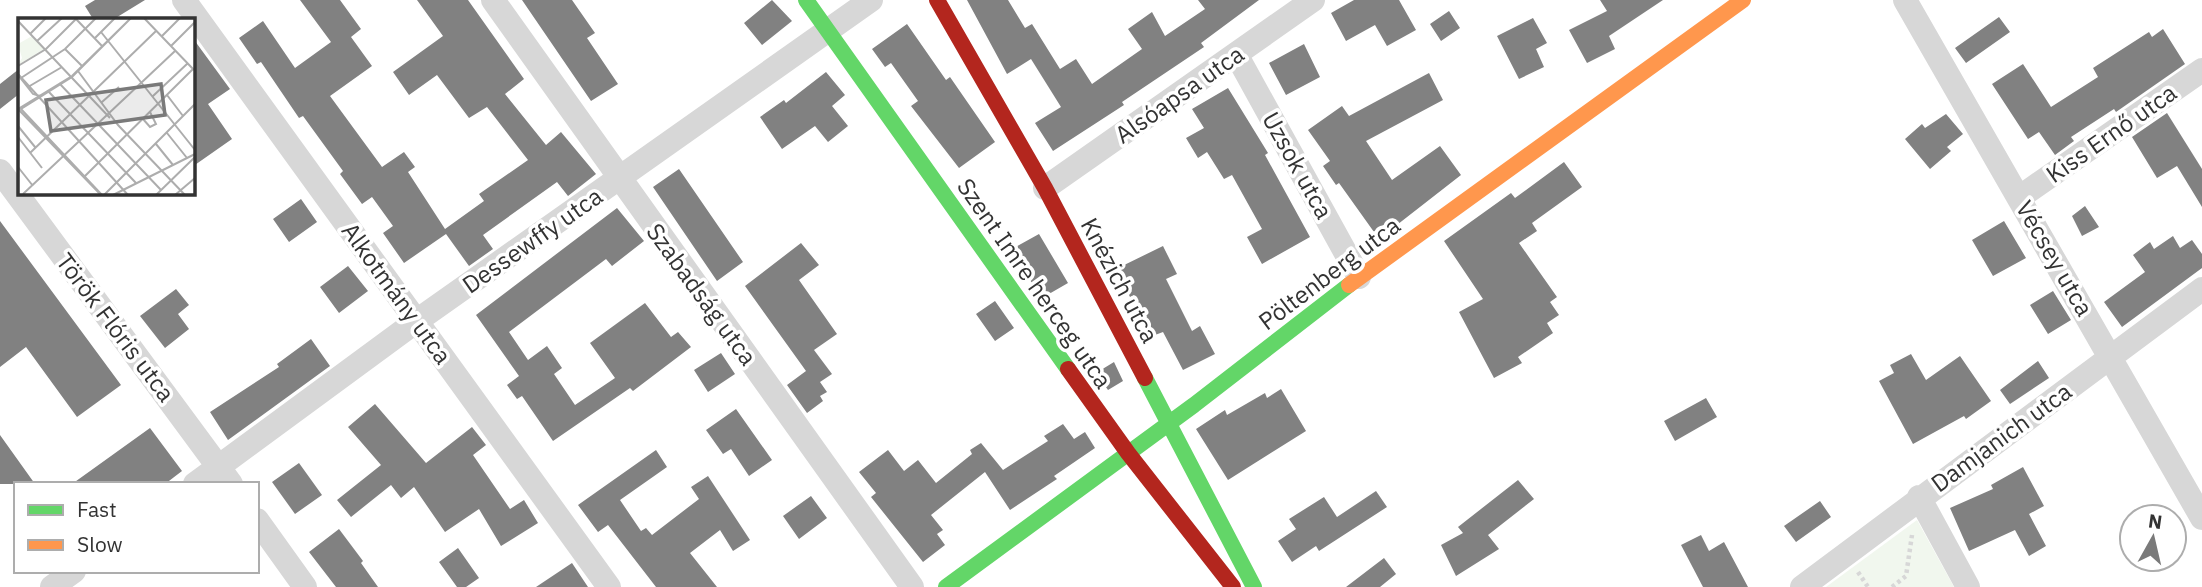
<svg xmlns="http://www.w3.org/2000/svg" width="2202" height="587" font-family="'IBM Plex Sans',sans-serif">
<rect width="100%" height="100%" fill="#fff"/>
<path fill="#f1f7ee" d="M1917 520 1954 587H1826Z"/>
<path fill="#818181" d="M95 0H145L114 19H93L85 6Z
M300 0H340L361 29 351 37 372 66 330 96 382 167 404 152 415 167 408 172 445 229 484 201 479 194 528 160 487 107 469 118 437 75 409 95 393 72 443 36 417 0H468L524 79 505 94 546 145 561 132 596 174 568 196 557 182 483 235 493 249 469 266 446 234 404 263 383 233 393 226 372 197 362 204 340 174 343 171 303 116 299 118 261 62 257 64 239 38 263 21 295 68 331 42Z
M522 0H572L595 33 587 38 618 84 591 101Z
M772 0 792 21 762 45 744 23Z
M967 0H1008L1025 28 1032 24 1060 69 1076 59 1092 84 1142 49 1128 29 1152 12 1165 36 1205 9 1198 0H1259L1201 43 1204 47 1122 102 1124 105 1053 151 1035 123 1061 107 1031 59 1007 74Z
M1354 0H1399L1416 30 1387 46 1375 25 1346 41 1331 13Z
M1600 0H1663L1609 36 1615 49 1587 63 1569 30 1607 11Z
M1449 11 1460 28 1441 41 1430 24Z
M1999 17 2010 32 1966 63 1955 48Z
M1533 18 1547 43 1536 49 1544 67 1519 79 1497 36Z
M907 24 946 80 950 77 995 142 959 168 911 106 918 101 891 63 885 67 872 49Z
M2163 29 2185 64 2116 112 2114 109 2071 137 2074 141 2055 155 2039 132 2028 139 1992 84 2023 64 2051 107 2098 77 2093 68 2149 32 2152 37Z
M192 37 230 89 208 104 232 139 192 167Z
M1304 44 1320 77 1286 95 1269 63Z
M19 69V94L0 109V84Z
M826 72 845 95 832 106 848 126 828 142 815 126 782 149 760 117 784 100 786 103Z
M1429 73 1443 100 1366 141 1392 180 1440 146 1461 175 1393 228 1389 221 1374 232 1339 183 1336 185 1323 166 1330 161 1308 130 1342 106 1349 116Z
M1228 88 1268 153 1265 155 1310 237 1262 264 1247 237 1262 229 1232 175 1224 179 1207 152 1198 158 1186 138 1204 128 1192 109Z
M2167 113 2202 169V207L2177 166 2157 178 2132 137Z
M1946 114 1963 134 1947 147 1951 151 1930 169 1905 139 1922 124 1925 128Z
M1564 162 1582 187 1532 223 1537 231 1519 243 1557 297 1550 302 1559 315 1547 323 1553 333 1518 357 1522 363 1494 378 1459 312 1483 299 1444 241 1511 193 1515 198Z
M679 169 743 262 717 281 653 187Z
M301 199 317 222 289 242 273 219Z
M2085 206 2099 227 2082 236 2072 216Z
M617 208 644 241 612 266 606 259 509 332 528 360 547 346 562 368 554 374 575 405 615 378 590 343 645 303 671 337 678 332 691 347 633 391 630 388 553 441 522 396 517 399 507 385 519 376 476 315Z
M0 221 121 385 77 417 26 347 0 367Z
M2004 221 2026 258 1993 276 1972 240Z
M1039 234 1068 283 1042 298 1010 250Z
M2173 236 2180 248 2192 240 2202 254V268L2122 327 2104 302 2145 272 2133 255 2150 242 2154 249Z
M801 243 819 265 799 280 837 334 814 350 832 374 820 382 827 392 820 396 823 401 807 413 787 385 806 371 745 286Z
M1163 246 1177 274 1166 279 1192 331 1200 326 1215 354 1183 370 1163 332 1155 335 1134 295 1130 297 1116 269Z
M348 266 368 291 339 313 320 287Z
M176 289 189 305 178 314 189 329 165 348 140 316Z
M2053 291 2071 320 2048 334 2030 305Z
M995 301 1014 328 995 341 976 314Z
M311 339 330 366 228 440 210 412 279 367 277 364Z
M721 353 735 374 708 392 694 370Z
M1911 354 1926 380 1960 356 1991 401 1966 419 1964 416 1913 444 1879 381 1894 373 1890 365Z
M2038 361 2049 378 2010 404 2000 390Z
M1114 362 1123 381 1108 390 1096 373Z
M1281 389 1306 431 1228 480 1196 429 1225 410 1227 415 1265 393 1267 398Z
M1706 398 1717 417 1675 441 1664 421Z
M375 404 426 463 472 427 486 445 473 455 510 509 524 500 538 523 501 546 479 509 445 532 414 487 401 498 391 485 351 517 337 500 381 465 348 427Z
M736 409 772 460 749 476 731 449 723 454 706 430Z
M1063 424 1074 439 1085 432 1095 448 1054 476 1057 479 1010 510 985 472 931 515 943 530 937 534 945 545 923 562 871 497 876 493 859 472 888 450 904 471 918 460 936 483 972 454 970 450 981 443 1003 470 1048 441 1044 436Z
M150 428 182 471 165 484H72Z
M0 435 35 484H0Z
M656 450 667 467 620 500 641 531 646 528 652 535 699 499 691 487 708 476 750 540 733 551 720 530 690 553 717 587H656L608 525 598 532 578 505Z
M299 463 322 495 295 514 272 482Z
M2023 467 2044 506 2029 514 2046 546 2029 556 2015 530 1969 551 1950 508 1993 489 1991 485Z
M1518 480 1534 499 1488 535 1499 549 1456 576 1441 545 1463 533 1458 527Z
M1376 491 1387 507 1319 551 1316 546 1292 562 1278 541 1296 529 1289 519 1324 497 1337 517Z
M811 496 827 518 799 539 783 516Z
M1820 501 1831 517 1796 542 1784 526Z
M339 529 363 561 361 563 378 587H336L309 552Z
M1701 535 1709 551 1724 542 1748 587H1703L1681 545Z
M458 548 479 578 466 587H457L439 562Z
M1384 558 1396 574 1380 587H1346Z
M572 563 588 587H536Z"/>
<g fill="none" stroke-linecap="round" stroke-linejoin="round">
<path stroke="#d7d7d7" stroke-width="4.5" stroke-dasharray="3.5 3.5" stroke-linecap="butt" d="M1858 572 1868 587
M1892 587 1906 576 1912 535"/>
<path stroke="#d7d7d7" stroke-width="24" d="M184 0 609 587
M493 0 912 587
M1905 0 2202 518
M1236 54 1359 277
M0 171 231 484
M1045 188 1313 0
M2020 197 2202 70
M195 484 418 320 871 0
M1919 497 1968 587
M257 520 305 587
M52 587 74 571
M1802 587 2202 289"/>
<path stroke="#63d668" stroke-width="16" d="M806 0 1068 369
M1145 378 1254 587
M946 587 1194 405 1349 285"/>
<path stroke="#ff974d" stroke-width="16" d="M1349 285 1743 0"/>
<path stroke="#b3261e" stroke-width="16" d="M937 0 1045 188 1145 378
M1068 369 1128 453 1233 587"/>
</g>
<g text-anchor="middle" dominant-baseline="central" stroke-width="7" stroke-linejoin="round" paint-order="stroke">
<g font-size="24" fill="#333" stroke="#fff">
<text transform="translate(1179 94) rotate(-35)">Alsóapsa utca</text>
<text transform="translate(2111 133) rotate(-35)">Kiss Ernő utca</text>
<text transform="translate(1298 165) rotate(61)">Uzsok utca</text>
<text transform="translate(532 240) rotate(-35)">Dessewffy utca</text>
<text transform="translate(2055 258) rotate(60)">Vécsey utca</text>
<text transform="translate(1329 273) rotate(-37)">Pöltenberg utca</text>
<text transform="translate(1120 280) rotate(62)">Knézich utca</text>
<text transform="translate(1035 283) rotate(55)">Szent Imre herceg utca</text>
<text transform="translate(397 293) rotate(54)">Alkotmány utca</text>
<text transform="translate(702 294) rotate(54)">Szabadság utca</text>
<text transform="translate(116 327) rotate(53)">Török Flóris utca</text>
<text transform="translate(2001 437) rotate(-36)">Damjanich utca</text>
</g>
</g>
<g transform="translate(18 18)">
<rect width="177" height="177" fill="#fff"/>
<path d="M14 18 26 31 0 47 4 40 0 26Z" fill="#f1f7ee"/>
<path fill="none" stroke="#adadad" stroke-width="2" d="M126 0 176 52M58 1 84 28M0 3 92 100M83 14 177 132M12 16 28 0M143 19 162 0M77 20 97 0M19 23 44 0M153 28 177 4M47 31 64 48M0 48 28 31 58 1M60 53 100 107 167 177M0 56 110 177M0 57 15 76 22 78M3 60 47 31 78 0M41 65 143 172M10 69 44 49M30 73 118 165M149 77 165 98M135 78 170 45M84 84 101 69M0 91 54 58 113 0M0 91 83 177M125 101 132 109 138 106 132 94M0 108 17 129M149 115 169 140M0 119 24 150M138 126 155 147M12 135 138 13M0 149 15 168M66 159 175 51M5 176 157 33M84 177 3 91 54 59 113 0M86 177 177 86M95 177 177 136M138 177 177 139M157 177 177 160"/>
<path fill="#7a7a7a" fill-opacity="0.15" stroke="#7a7a7a" stroke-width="3.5" d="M143 66 147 97 33 113 28 82Z"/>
<rect width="177" height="177" fill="none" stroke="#333" stroke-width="3.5"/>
</g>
<rect x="14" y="482" width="245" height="91" fill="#ffffff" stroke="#adadad" stroke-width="2"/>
<rect x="28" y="505" width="35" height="10" fill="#63d668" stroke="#adadad" stroke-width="2"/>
<text x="77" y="517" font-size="21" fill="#333333">Fast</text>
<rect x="28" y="540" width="35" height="10" fill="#ff974d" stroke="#adadad" stroke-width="2"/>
<text x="77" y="552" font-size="21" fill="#333333">Slow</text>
<g transform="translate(2153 538) rotate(8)"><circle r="33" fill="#ffffff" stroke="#adadad" stroke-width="2"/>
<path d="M0-5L12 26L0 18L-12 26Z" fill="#7a7a7a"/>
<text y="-10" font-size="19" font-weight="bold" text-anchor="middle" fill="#333333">N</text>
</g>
</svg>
